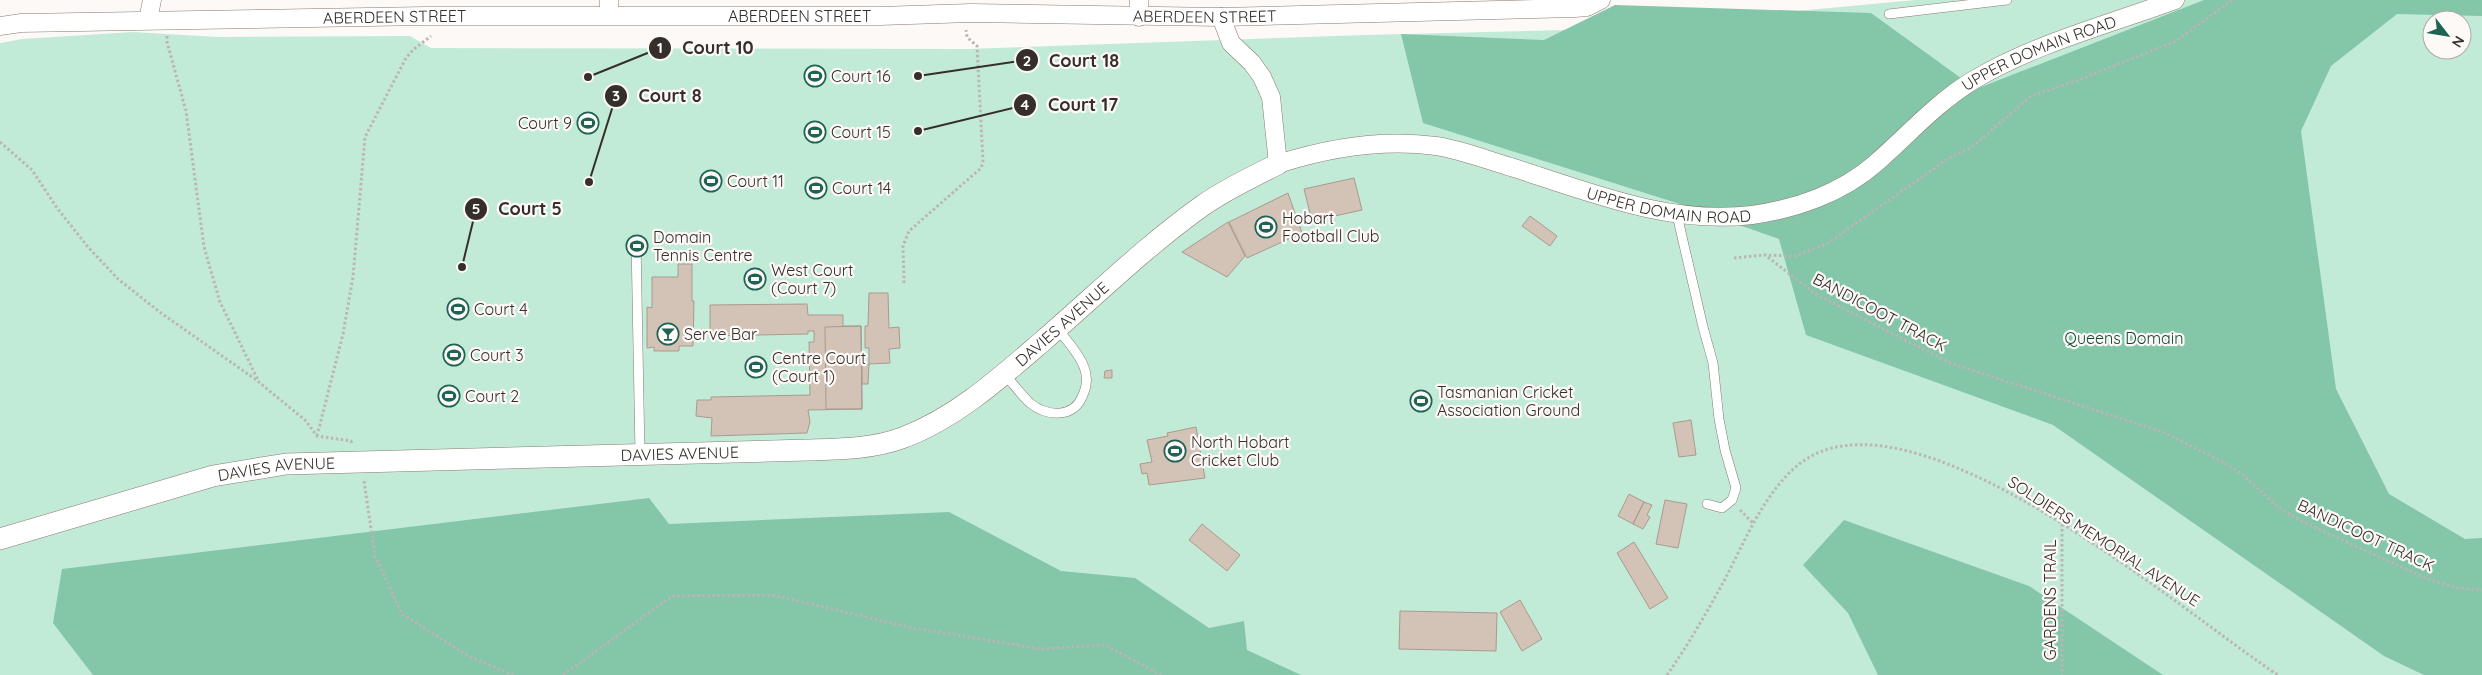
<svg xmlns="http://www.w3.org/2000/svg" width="2482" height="675" font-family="Quicksand,sans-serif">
<rect width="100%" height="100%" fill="#fdf9f7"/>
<path fill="#c2ebd7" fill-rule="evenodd" d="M1915 0H2482V675H0V43L22 39 133 32 218 37 410 36 431 48 967 49 1364 35 1606 29ZM2432 20H2462V50H2432Z"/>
<path fill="#83c6a8" d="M2204 0H2482V16L2397 14 2331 66 2301 131 2336 389 2389 494 2465 539 2482 538V675H2424L2384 656 2053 425 1806 335 1779 239 1680 204 1423 123 1401 34 1544 40 1615 5 1871 13 1976 89Z
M649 498 669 524 949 512 1061 571 1135 578 1209 628 1244 621 1247 650 1301 675H93L53 623 62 569Z
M1844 520 2029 586 2163 675H1878L1848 613 1803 565Z"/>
<path fill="#d3c2b6" stroke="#aa9a8e" d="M1354 178 1362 210 1312 221 1304 189Z
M1288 193 1302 233 1247 258 1229 222Z
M1530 216 1557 236 1550 246 1522 226Z
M1228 222 1245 256 1227 277 1182 252Z
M678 264H692V301H694L693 346H679V351H654V347L647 348V307L652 308V277H678Z
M869 293H888L889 328 899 327 900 348 889 349 890 363 869 364V348H865V326H868Z
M807 304 808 315H843V326H861L862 409 808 410 810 422 807 433 711 436 712 418 696 416 697 400H711V397L810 395 809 342H814V331H808V334L710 336V305Z
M861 326 862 409H826L825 327Z
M862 364H869L868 384H862Z
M1112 370V378H1104L1105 371Z
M1691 420 1696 455 1679 457 1673 423Z
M1196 427 1205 478 1149 485 1147 473 1142 474 1140 464 1152 462 1147 440 1168 436 1167 433Z
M1629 494 1644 502 1633 524 1618 516Z
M1665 500 1687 504 1678 548 1656 544Z
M1644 502 1652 505 1647 515 1650 517 1643 529 1633 524Z
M1202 524 1240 555 1227 571 1189 540Z
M1634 542 1668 598 1650 609 1617 553Z
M1520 600 1542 639 1522 651 1500 612Z
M1400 611 1497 613 1496 651 1399 649Z"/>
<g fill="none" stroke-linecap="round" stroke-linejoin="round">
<g stroke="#89796e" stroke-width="10">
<path id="service" d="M1889 14 2007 0
M1677 215 1703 327 1713 363 1719 419 1725 450 1736 488 1732 500 1722 508 1707 504
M636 241 640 454
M1004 374C1013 383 1021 395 1030 403 1047 417 1073 418 1082 397 1087 387 1088 377 1084 367 1079 353 1066 340 1058 329"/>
</g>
<g stroke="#89796e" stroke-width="19">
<g id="minor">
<path d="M1139 0V17"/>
<path d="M609 15V0"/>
<path id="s1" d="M1221 17 1231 43 1252 63 1262 77 1271 97 1278 164C1328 148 1384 139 1436 146 1462 150 1487 160 1511 167 1589 192 1669 225 1752 215 1796 209 1842 193 1876 163 1907 136 1936 103 1972 81 2033 44 2107 25 2175 0"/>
<path d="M148 20 152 0"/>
<path id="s2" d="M0 26 21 23 425 16H880L971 13 1221 17 1575 8 1587 7 1601 0"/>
</g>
</g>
<g stroke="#89796e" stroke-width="22">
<g id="tertiary">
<path id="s3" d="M0 539 213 476 286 464 808 450C839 449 872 449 902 438 956 418 1001 377 1044 340 1096 295 1146 246 1202 206 1226 189 1252 177 1278 164"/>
</g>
</g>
<path stroke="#bbb6b3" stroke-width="3" stroke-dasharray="2.5 2.5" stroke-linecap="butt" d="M2232 0 2176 41 2076 81 2031 96 1972 147 1949 158 1828 243 1795 256 1765 255 1817 295 1950 363 2163 432 2225 463 2243 475 2277 506 2299 520 2427 579 2458 588 2482 590
M167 36V42L186 111 204 247 220 302 259 382
M0 142 32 170 57 208 88 247 118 279 161 313 255 379 305 420 317 436 351 441 352 444
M1734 258 1765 255
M904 283 903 246 909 231 981 168 983 162 977 46 967 37 966 30
M317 436 343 334 353 277 365 137 406 58 413 50 431 36
M364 481 375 556 402 614 468 656 513 675
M1740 510 1754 524
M2062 524V675
M563 675 672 596 773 595 913 628 1041 649 1105 645 1161 675
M1667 675C1688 645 1707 612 1725 579 1745 541 1764 493 1798 465 1910 374 2184 614 2278 675"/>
<use href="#service" stroke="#fff" stroke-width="9"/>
<use href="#minor" stroke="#fff" stroke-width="18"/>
<use href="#tertiary" stroke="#fff" stroke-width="21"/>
</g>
<defs>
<g id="stadium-ring" transform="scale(1.125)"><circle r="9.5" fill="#fdf9f7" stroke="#1f6355" stroke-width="1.5"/><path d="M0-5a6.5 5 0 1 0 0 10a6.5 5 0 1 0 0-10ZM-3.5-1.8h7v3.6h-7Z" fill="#1f6355"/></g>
<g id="bar-ring" transform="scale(1.125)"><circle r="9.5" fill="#fdf9f7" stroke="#1f6355" stroke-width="1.5"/><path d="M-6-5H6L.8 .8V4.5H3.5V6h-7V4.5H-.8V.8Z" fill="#1f6355"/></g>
</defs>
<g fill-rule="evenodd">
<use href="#stadium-ring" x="815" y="76"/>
<use href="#stadium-ring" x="588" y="123"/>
<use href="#stadium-ring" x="815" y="132"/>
<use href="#stadium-ring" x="711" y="181"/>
<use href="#stadium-ring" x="816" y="188"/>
<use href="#stadium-ring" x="1266" y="227"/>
<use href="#stadium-ring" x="637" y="246"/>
<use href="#stadium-ring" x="755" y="279"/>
<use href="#stadium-ring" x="458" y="309"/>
<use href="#bar-ring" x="668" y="334"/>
<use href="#stadium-ring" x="454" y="355"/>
<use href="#stadium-ring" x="756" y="367"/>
<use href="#stadium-ring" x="449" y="396"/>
<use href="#stadium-ring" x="1421" y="401"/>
<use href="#stadium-ring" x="1175" y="451"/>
</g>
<g text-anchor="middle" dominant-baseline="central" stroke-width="4.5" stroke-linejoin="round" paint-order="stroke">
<g font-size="16" fill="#352e29" stroke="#fdf9f7">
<text stroke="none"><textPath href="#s2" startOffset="800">ABERDEEN STREET</textPath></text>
<text stroke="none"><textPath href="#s2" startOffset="1205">ABERDEEN STREET</textPath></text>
<text stroke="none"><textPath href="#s2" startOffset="395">ABERDEEN STREET</textPath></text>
<text stroke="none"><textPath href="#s1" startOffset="985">UPPER DOMAIN ROAD</textPath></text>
<text stroke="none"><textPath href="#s1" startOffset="565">UPPER DOMAIN ROAD</textPath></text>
<text transform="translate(1880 312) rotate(28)">BANDICOOT TRACK</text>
<text stroke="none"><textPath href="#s3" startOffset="1111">DAVIES AVENUE</textPath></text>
<text stroke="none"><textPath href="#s3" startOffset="690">DAVIES AVENUE</textPath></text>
<text stroke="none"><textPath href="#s3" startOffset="286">DAVIES AVENUE</textPath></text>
<text transform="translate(2366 535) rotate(25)">BANDICOOT TRACK</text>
<text transform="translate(2104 541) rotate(33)">SOLDIERS MEMORIAL AVENUE</text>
<text transform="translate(2050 600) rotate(-90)">GARDENS TRAIL</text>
</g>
<g font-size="16" fill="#352e29" stroke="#fdf9f7" text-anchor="start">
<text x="831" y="76">Court 16</text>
<text x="572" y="123" text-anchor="end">Court 9</text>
<text x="831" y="132">Court 15</text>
<text x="727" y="181">Court 11</text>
<text x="832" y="188">Court 14</text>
<text x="1282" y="218">Hobart<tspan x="1282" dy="18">Football Club</tspan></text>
<text x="653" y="237">Domain<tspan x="653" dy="18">Tennis Centre</tspan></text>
<text x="771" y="270">West Court<tspan x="771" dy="18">(Court 7)</tspan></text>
<text x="474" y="309">Court 4</text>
<text x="684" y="334">Serve Bar</text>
<text x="470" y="355">Court 3</text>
<text x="772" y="358">Centre Court<tspan x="772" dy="18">(Court 1)</tspan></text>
<text x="1437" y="392">Tasmanian Cricket<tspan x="1437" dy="18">Association Ground</tspan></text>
<text x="465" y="396">Court 2</text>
<text x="1191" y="442">North Hobart<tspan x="1191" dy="18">Cricket Club</tspan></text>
</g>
<g font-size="16" fill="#114834" stroke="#fdf9f7">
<text x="2124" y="338">Queens Domain</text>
</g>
</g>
<path fill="none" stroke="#352e29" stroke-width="2" d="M588 77L660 48M918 76L1027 60M589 182L616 96M918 131L1025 105M462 267L476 209"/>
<g fill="#352e29" stroke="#fdf9f7" stroke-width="2">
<circle cx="588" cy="77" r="5"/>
<circle cx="918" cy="76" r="5"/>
<circle cx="589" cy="182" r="5"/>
<circle cx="918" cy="131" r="5"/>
<circle cx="462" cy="267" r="5"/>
<circle cx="660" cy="48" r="12"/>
<circle cx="1027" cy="60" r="12"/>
<circle cx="616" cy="96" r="12"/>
<circle cx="1025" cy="105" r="12"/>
<circle cx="476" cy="209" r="12"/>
</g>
<g font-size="15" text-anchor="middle" font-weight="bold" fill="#fff">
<text x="660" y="53">1</text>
<text x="1027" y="66">2</text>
<text x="616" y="101">3</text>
<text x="1025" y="110">4</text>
<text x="476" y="214">5</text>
</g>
<g font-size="18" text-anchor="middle" font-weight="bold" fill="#352e29" stroke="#fdf9f7" stroke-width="4.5" stroke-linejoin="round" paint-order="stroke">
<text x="718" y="54">Court 10</text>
<text x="1084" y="67">Court 18</text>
<text x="670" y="102">Court 8</text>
<text x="1083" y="111">Court 17</text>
<text x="530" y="215">Court 5</text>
</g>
<g transform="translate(2447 35) rotate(121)"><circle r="24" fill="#fdf9f7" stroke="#ada8a5"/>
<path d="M0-4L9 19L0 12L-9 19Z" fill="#1f6355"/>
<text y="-8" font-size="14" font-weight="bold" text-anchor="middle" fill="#352e29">N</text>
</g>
</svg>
